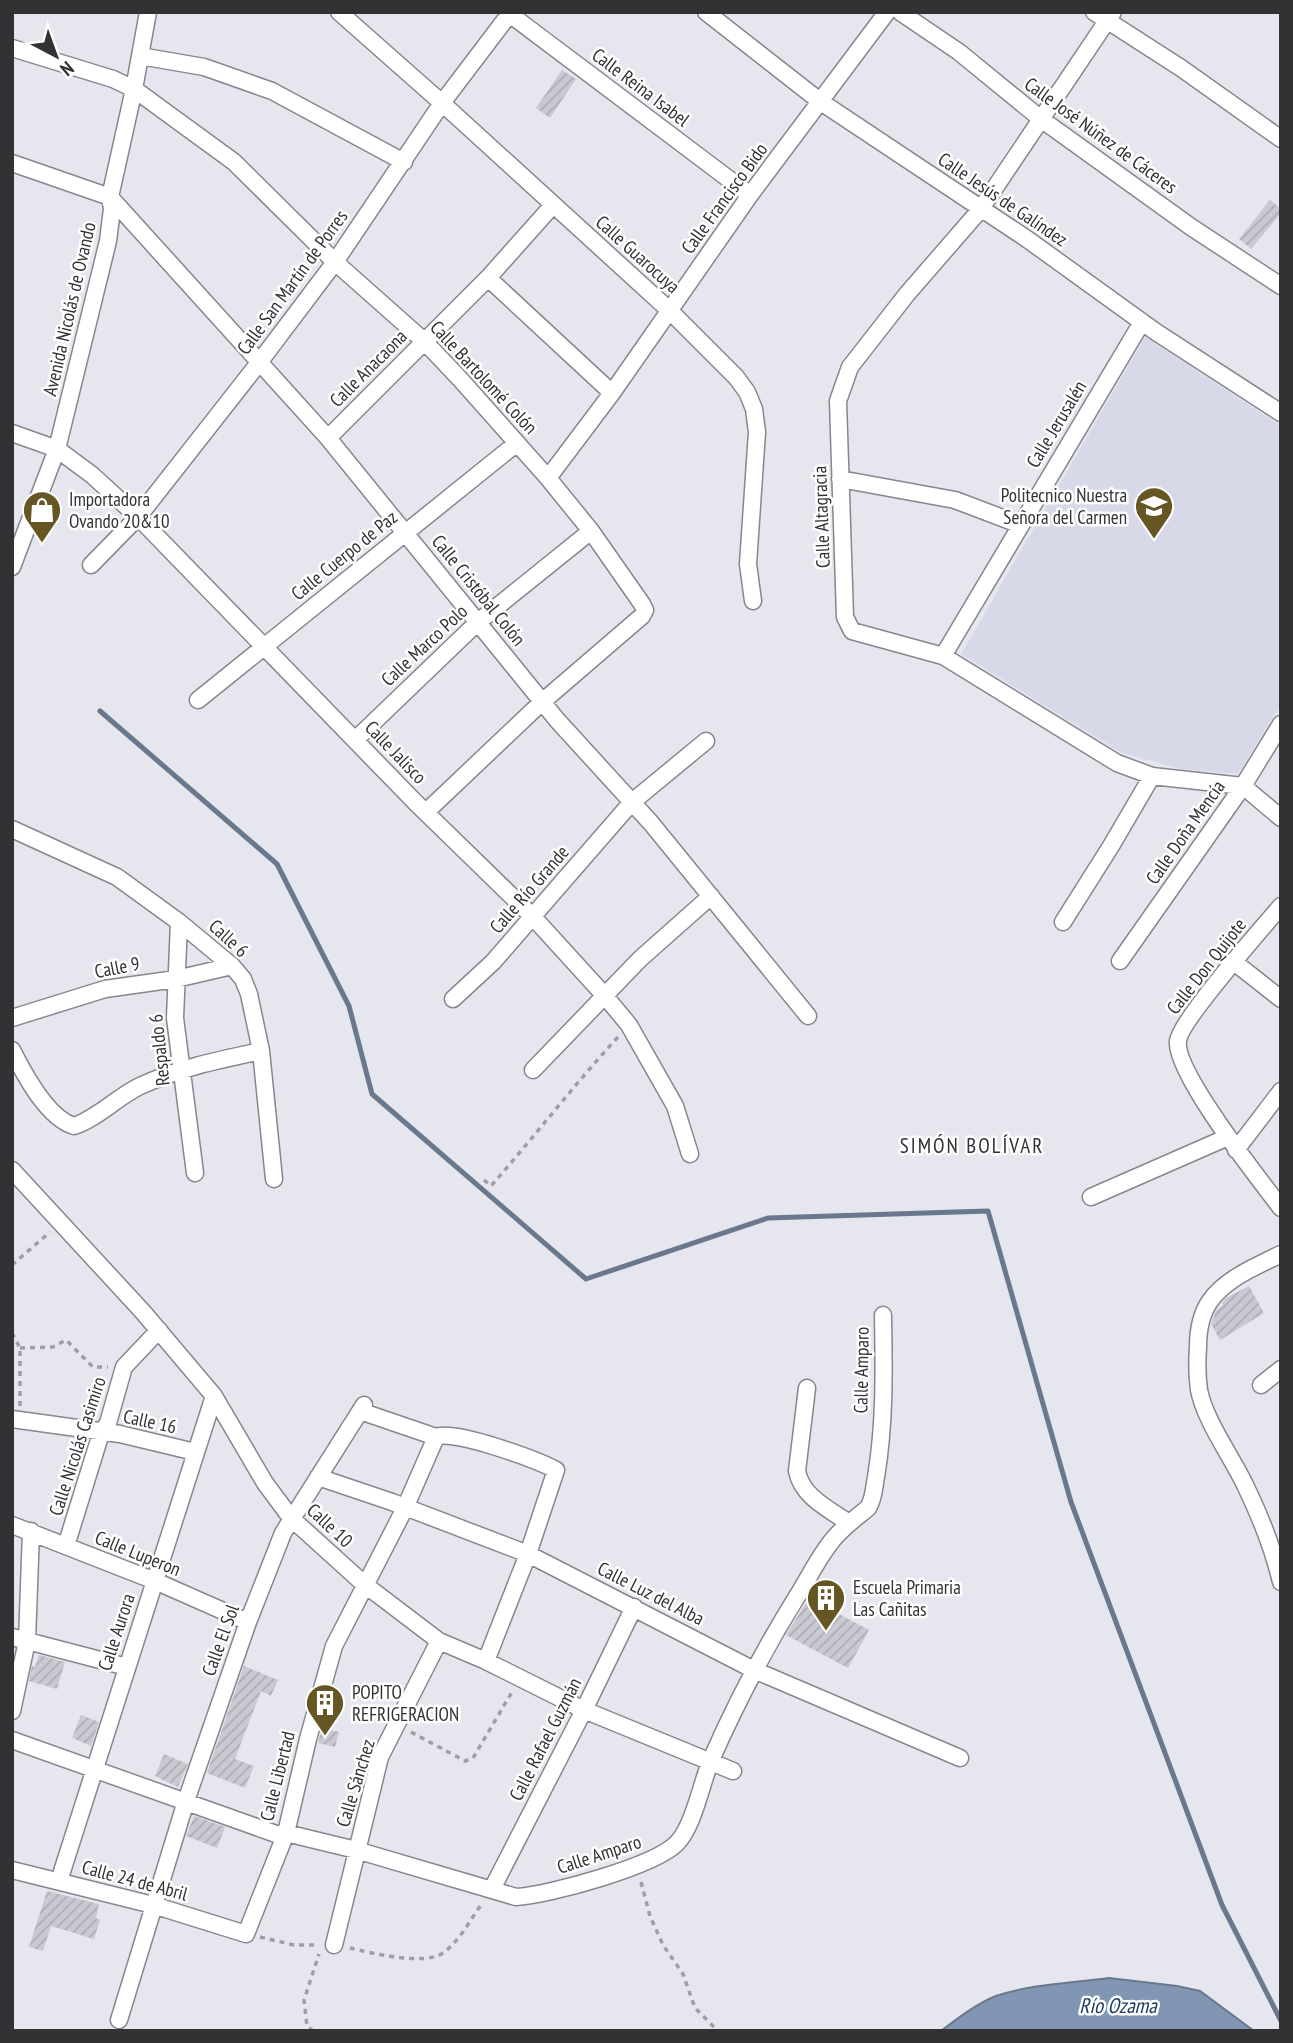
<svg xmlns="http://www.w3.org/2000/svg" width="1293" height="2043" font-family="'PT Sans Narrow',sans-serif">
<defs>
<pattern id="building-hatch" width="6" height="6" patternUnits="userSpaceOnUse" patternTransform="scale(1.75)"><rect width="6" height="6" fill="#c9cad1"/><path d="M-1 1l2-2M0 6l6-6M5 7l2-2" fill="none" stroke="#adaeb4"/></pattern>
</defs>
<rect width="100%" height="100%" fill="#e5e6ee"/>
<path fill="#d7d9e8" d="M1145 337 1281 426V704L1238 774 1182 769 1122 753 961 654Z"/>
<path fill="#8196b2" stroke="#69788c" stroke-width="2" d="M1109 1978 1177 1986 1200 1991 1254 2031H941C958 2018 976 2004 996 1996 1032 1984 1072 1983 1109 1978Z"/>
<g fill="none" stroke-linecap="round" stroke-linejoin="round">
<path stroke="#69788c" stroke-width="5" d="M100 711 277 864 349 1006 372 1094 586 1279 768 1218 988 1211 1071 1502 1222 1905 1281 2021"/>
</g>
<path fill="url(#building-hatch)" d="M562 70 576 79 550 118 536 108Z
M1270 200 1281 209V213L1251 249 1239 239Z
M1249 1286 1264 1313 1220 1340 1211 1324 1216 1311 1223 1305 1222 1303 1226 1298Z
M809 1598 869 1630 848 1668 786 1635Z
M39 1655 65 1662 57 1689 29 1681 32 1666 35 1667Z
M244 1666 278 1680 271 1696 261 1691 235 1759 254 1766 245 1788 207 1773Z
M81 1715 99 1722 91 1746 72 1738Z
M322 1728 339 1732 335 1747 318 1743Z
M164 1754 188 1764 178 1787 155 1776Z
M194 1816 225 1827 217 1848 186 1836Z
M47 1891 99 1904 96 1918 100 1920 94 1939 51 1926 43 1951 29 1947Z"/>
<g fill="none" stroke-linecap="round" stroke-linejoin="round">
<g stroke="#86878e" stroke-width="19">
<path id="minor" d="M339 12 442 103 669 310 736 377 747 392 754 409 757 432 748 564 753 601
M507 12 750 195
M706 12 821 102 1027 239 1156 332 1281 413
M900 12 959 52 1041 119 1191 227 1281 286
M1094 12 1181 68 1281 139
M1113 12 980 210 907 294 850 367 838 401 845 617 852 631 943 656 1117 763 1152 776 1243 786 1281 818
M12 48 113 79 134 89 234 162 335 262 424 341 460 379 548 478 591 531 642 604 645 610 642 616 542 702 426 812
M140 56 204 67 272 91 404 162
M12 163 110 197 328 438 557 720 651 823 808 1016
M488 278 612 393
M12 433 57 449 92 475 138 517 415 802 533 917 605 996 629 1025 675 1106 690 1154
M328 438 488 278 553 205
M548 478 612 393 750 195 887 12
M840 479 955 500 1021 525
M91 565 138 517 258 364 335 262 442 103 511 12
M12 567 57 449 108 241 112 209 110 197 134 89 148 12
M943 656 1142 322
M198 700 517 443
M355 740 478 622 591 531
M12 829 117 877 179 922 232 966 243 979 249 994 261 1051 274 1179
M1281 906C1263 927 1180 1021 1178 1041 1174 1072 1260 1180 1281 1208
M179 922 175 1018 195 1173
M1063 922 1111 846 1152 776
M1120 961 1243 786 1281 724
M1234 962 1281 999
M453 999 493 962 632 802 706 741
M12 1018 105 989 176 979 232 966
M12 1050C24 1074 47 1118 74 1126 98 1118 117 1097 140 1086 179 1068 219 1060 261 1051
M533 1070 640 959 711 896
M1236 1150 1281 1091
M12 1170 143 1312 214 1396 265 1483 291 1518 364 1584 439 1641 486 1661 584 1710 733 1771
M1091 1197 1228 1137
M1281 1254C1257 1266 1226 1278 1210 1301 1201 1314 1198 1331 1198 1347 1197 1361 1197 1376 1199 1390 1205 1421 1232 1457 1246 1487 1261 1518 1273 1548 1281 1582
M1261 1385 1281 1369
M807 1388 797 1471C802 1497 829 1509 849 1523
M360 1411 436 1437C454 1429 537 1460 556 1470L528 1554 486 1661
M12 1419 120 1434 195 1452
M318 1477 392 1502 528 1554 754 1670 960 1758
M12 1525 155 1581 248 1622
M66 1546 101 1433 108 1423 124 1367 159 1330
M12 1637 127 1667
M12 1711 27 1641 31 1531
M12 1740 276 1834 286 1833 356 1850 516 1897C549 1895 655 1866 677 1843 694 1825 701 1784 711 1760 737 1701 767 1644 801 1590 812 1572 822 1551 836 1536 846 1525 857 1517 868 1508 874 1499 874 1487 876 1477 885 1423 884 1370 883 1315
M12 1870 153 1905 246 1934 286 1833 308 1739 334 1646 405 1508 436 1437
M59 1881 214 1396
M492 1889 584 1710 634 1607
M334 1945 380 1757 439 1641
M119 2020 186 1801 248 1622 283 1533 364 1405"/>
</g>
<path stroke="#9e9ea4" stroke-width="3.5" stroke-dasharray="5 5" stroke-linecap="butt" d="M484 1180 491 1186C534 1137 574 1085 618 1037
M12 1265 50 1232
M12 1333 20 1348V1406
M20 1348 53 1347 66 1340 93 1367H108
M411 1732 465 1761 473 1758 512 1692
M641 1882 650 1916 663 1945 683 1974 695 2008 718 2031
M260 1937 294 1945H318
M350 1948C371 1953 425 1966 443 1953 459 1942 470 1920 481 1905
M313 2031 307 2026 304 2000 319 1954"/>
<use href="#minor" stroke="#fff" stroke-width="16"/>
</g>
<defs>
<g id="school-pin" transform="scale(2.0125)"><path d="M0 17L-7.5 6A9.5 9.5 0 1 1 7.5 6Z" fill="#655623" stroke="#fff"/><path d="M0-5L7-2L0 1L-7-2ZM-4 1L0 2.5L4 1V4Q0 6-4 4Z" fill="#fff"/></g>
<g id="shop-pin" transform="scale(2.0125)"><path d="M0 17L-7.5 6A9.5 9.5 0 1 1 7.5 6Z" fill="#655623" stroke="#fff"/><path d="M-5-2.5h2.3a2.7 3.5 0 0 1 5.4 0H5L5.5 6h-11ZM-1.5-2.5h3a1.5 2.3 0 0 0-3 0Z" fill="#fff"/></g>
<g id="building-pin" transform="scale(2.0125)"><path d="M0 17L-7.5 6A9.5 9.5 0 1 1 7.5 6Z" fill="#655623" stroke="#fff"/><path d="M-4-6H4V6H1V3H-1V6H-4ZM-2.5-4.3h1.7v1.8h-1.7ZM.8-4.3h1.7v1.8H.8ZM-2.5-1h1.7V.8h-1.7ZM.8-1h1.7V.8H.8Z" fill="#fff"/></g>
</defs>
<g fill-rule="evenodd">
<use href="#school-pin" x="1154" y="506"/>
<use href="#shop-pin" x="42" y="510"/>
<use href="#building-pin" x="826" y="1598"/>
<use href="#building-pin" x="325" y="1703"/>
</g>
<g text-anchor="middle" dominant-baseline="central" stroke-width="5" stroke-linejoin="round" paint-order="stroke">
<g font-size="19" fill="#323235" stroke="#fff">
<text transform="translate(641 87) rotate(37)">Calle Reina Isabel</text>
<text transform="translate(1101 135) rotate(36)">Calle José Núñez de Cáceres</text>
<text transform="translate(724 198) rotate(-54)">Calle Francisco Bido</text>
<text transform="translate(1003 199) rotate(34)">Calle Jesús de Galíndez</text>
<text transform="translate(638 254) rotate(42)">Calle Guarocuya</text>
<text transform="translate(292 282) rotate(-54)">Calle San Martín de Porres</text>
<text transform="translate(69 309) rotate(-77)">Avenida Nicolás de Ovando</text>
<text transform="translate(368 368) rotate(-45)">Calle Anacaona</text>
<text transform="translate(484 377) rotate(47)">Calle Bartolomé Colón</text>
<text transform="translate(1056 424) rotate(-59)">Calle Jerusalén</text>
<text transform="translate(821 517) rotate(-92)">Calle Altagracia</text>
<text transform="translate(344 555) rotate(-39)">Calle Cuerpo de Paz</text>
<text transform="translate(479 590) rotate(51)">Calle Cristóbal Colón</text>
<text transform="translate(424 645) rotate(-43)">Calle Marco Polo</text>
<text transform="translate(396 752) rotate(46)">Calle Jalisco</text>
<text transform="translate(1185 832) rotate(-55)">Calle Doña Mencía</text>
<text transform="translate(529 889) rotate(-49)">Calle Río Grande</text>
<text transform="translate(229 938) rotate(42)">Calle 6</text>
<text transform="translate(1206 966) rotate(-52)">Calle Don Quijote</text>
<text transform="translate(117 967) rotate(-11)">Calle 9</text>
<text transform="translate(159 1050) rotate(-96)">Respaldo 6</text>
<text transform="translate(861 1370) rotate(-89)">Calle Amparo</text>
<text transform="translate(150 1421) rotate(12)">Calle 16</text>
<text transform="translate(77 1446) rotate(-72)">Calle Nicolás Casimiro</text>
<text transform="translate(330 1525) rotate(43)">Calle 10</text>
<text transform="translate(138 1553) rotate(22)">Calle Luperon</text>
<text transform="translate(651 1593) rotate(27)">Calle Luz del Alba</text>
<text transform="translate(116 1632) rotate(-72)">Calle Aurora</text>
<text transform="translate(220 1640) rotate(-70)">Calle El Sol</text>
<text transform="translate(545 1739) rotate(-63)">Calle Rafael Guzmán</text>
<text transform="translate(277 1776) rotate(-76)">Calle Libertad</text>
<text transform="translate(355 1783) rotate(-73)">Calle Sánchez</text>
<text transform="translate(599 1854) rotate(-18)">Calle Amparo</text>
<text transform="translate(135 1880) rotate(15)">Calle 24 de Abril</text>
</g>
<g font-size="19" fill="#323235" stroke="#fff" text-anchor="start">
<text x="1127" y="495" text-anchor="end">Politecnico Nuestra<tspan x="1127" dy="22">Señora del Carmen</tspan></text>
<text x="69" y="499">Importadora<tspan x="69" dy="22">Ovando 20&amp;10</tspan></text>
<text x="853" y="1587">Escuela Primaria<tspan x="853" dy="22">Las Cañitas</tspan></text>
<text x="352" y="1692">POPITO<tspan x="352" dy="22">REFRIGERACION</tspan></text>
</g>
<g font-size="21" letter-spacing="2" fill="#313237" stroke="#fff">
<text x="972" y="1145">SIMÓN BOLÍVAR</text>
</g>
<g font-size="21" font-style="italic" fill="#1d3c63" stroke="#fff">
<text x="1118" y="2005">Río Ozama</text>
</g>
</g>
<rect width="1293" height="2043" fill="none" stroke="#323235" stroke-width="28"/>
<g transform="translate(56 56) rotate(139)" stroke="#ffffff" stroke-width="5" paint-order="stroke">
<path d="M0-5L12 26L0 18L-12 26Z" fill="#323235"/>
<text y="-10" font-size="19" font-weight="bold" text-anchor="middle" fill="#323235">N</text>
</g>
</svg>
